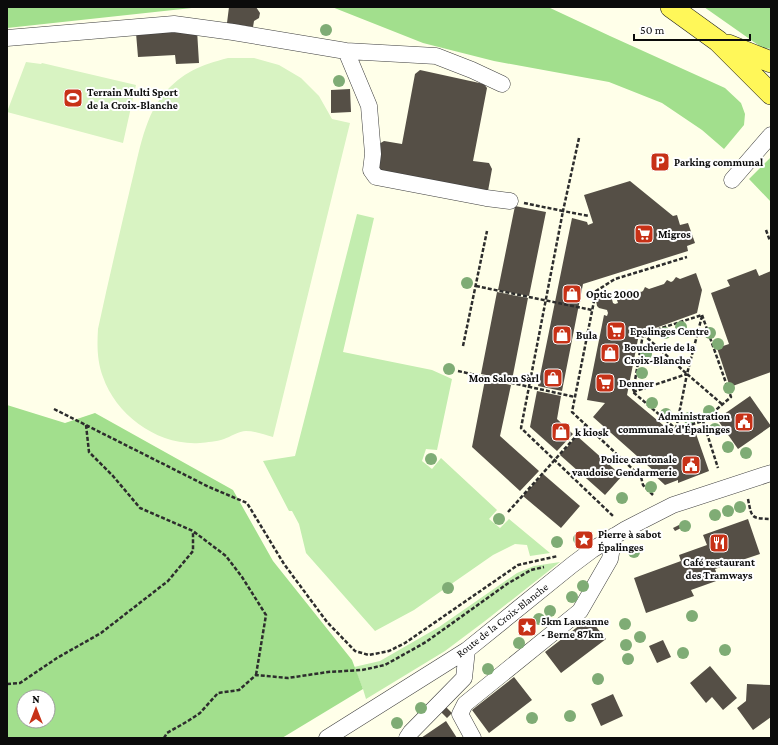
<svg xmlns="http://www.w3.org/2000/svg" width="778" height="745" font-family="'Crimson Pro',serif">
<rect width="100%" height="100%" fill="#ffffe9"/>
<path fill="#c3edaf" d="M357 214 374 218 343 352 432 370 452 379 437 450 426 449 422 461 432 469 441 458 497 510 489 519 500 528 509 519 550 553 530 556 527 545 515 544 493 555 414 610 375 631 306 553 299 524 292 511H289L263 461 295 456Z
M560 562 485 621 445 651 366 699 363 689 354 667 380 661 439 627 517 573 534 566Z"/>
<path fill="#a2df8d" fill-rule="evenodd" d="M7 7H201L7 28Z
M332 7H548L610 36 725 88 741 103 745 114 744 125 724 149 702 130 662 103 609 82 494 61 423 43Z
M704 7H771V49L761 47Z
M771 157V202L749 179Z
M7 405 65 423 95 413 233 490 273 561 352 660 363 689 282 738H7ZM24 697H48V721H24Z"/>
<path fill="#d8f3c2" d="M228 58H254L279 65 301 78 319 96 332 119 350 123 273 437C265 435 255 431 246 431 239 431 230 437 224 439 216 442 207 442 200 443 158 446 116 415 103 377 97 361 97 345 98 329 108 282 119 236 130 189 138 159 143 119 163 95 182 72 201 65 228 58Z
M26 62 41 64 42 63 136 85 123 143 7 112Z"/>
<path fill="#554f46" d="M229 7H256L260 13 259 18 254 21 253 27 227 23Z
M197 30 199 63 176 64 175 55 138 57 136 33Z
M420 70 484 84 487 88 473 161 489 163 492 169 488 191 378 173 379 144 384 141 402 144 415 74Z
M350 89 351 112 331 113V90Z
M630 181 673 216 677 215 680 225 688 223 695 243 687 246 688 251 583 284 562 391 538 386 572 218 587 222 588 225 593 223 584 195Z
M515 206 546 212 529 296 498 290Z
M756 269 759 276 771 271V372L730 387 717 348 729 344 711 293 730 286 727 280Z
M696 273 702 290 697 313 639 334 627 395 675 435 694 428 709 471 678 483V480L665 485 653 474 655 472 593 417 605 403 587 400 604 315 607 316 608 313 607 310 599 308 597 306 596 300 601 293H607L611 296 613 303 615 304 618 303 617 300 634 294 636 290 641 292 643 291 645 287 649 289 664 284 667 280 671 282 673 281 676 277 680 279Z
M497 292 528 298 512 380 481 374Z
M485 380 511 385 500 436 539 471 520 491 472 447Z
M537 391 561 396 557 419 573 434 557 451 530 427Z
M750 396 771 426 738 449 717 419Z
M577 436 622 476 605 495 560 455Z
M543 474 580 506 561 528 523 496Z
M748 519 760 554 715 569 719 580 691 590 694 596 646 613 634 578 681 561 679 555 707 545 703 535Z
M681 524 683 527 675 531 673 528Z
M589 618 606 639 561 673 545 652Z
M663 640 671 657 657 663 649 646Z
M710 666 737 698 723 710 712 697 706 703 690 683Z
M514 677 532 700 489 733 472 710Z
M747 684 771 685V717L753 730 737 708 746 701Z
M613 694 623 716 601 726 591 704Z
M446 707 452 713 447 718 441 712Z
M446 721 457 738H421Z"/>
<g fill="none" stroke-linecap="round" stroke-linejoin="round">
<g stroke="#3e3e3e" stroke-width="17">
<path id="minor" d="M7 38 174 24 233 32 346 51 436 56 472 70 502 84
M346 51 369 106 373 154 371 170 376 177 486 198 510 201
M732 180 771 135
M327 738 467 650 572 565 592 550 626 529 673 505 771 473
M407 738 411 732 464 678 467 650
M473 738 460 714 465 704 580 611 610 559 614 536"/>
</g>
<g stroke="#1c1c1c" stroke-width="22">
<path id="major" d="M671 7 718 41 771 94
M728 45 771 62"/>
</g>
<path stroke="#2d2d2d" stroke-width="2.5" stroke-dasharray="4 2" stroke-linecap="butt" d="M579 138 563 211 589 216
M524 203 563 211 521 428 613 516
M766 230 770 241
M476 286 592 310
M702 315 731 397 703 421 676 429 633 392 643 334Z
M702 316 687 374 723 405
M643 334 687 374
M463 346 487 231
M458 371 575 397
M633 392 687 374
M54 409 209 487 247 503 284 564 327 622 355 651 369 655 389 651 405 643 518 565 558 556
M703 421 718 468
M86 425 89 452 113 476 140 508 193 531 226 556 242 577 266 615 256 675
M676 429 687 374
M653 495 643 485 641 477 572 412 596 291 615 279 687 257
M748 499C752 519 751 518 771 519
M508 512 586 425
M7 684 20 683 57 658 101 633 168 581 193 551V532
M164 738 167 733 188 721 200 713 218 693 239 690 256 675 288 678 328 672 362 670 385 665 426 642 507 584 531 570 544 567"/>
<use href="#minor" stroke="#fff" stroke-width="16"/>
<use href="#major" stroke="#fff759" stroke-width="21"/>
</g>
<g fill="#7fac75">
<circle cx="326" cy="30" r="6"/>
<circle cx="339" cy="81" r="6"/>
<circle cx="467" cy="283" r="6"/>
<circle cx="681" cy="327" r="6"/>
<circle cx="665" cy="333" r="6"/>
<circle cx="710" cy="333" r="6"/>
<circle cx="718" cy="344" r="6"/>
<circle cx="646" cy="354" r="6"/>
<circle cx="449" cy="369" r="6"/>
<circle cx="642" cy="373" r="6"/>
<circle cx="729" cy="388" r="6"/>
<circle cx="652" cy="403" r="6"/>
<circle cx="709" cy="411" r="6"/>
<circle cx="666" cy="414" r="6"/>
<circle cx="689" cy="418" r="6"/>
<circle cx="715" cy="429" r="6"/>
<circle cx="728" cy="447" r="6"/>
<circle cx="746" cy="453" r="6"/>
<circle cx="431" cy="459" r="6"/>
<circle cx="651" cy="487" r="6"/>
<circle cx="622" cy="498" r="6"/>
<circle cx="740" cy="507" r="6"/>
<circle cx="728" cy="511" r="6"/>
<circle cx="715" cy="515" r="6"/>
<circle cx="499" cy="519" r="6"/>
<circle cx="685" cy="526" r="6"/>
<circle cx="579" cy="539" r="6"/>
<circle cx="557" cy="542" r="6"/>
<circle cx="634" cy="552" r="6"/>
<circle cx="583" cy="586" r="6"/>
<circle cx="448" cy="588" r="6"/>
<circle cx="572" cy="597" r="6"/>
<circle cx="550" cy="611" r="6"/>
<circle cx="692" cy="616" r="6"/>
<circle cx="539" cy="619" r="6"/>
<circle cx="625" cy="624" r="6"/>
<circle cx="640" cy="637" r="6"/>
<circle cx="519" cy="643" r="6"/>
<circle cx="626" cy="645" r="6"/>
<circle cx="725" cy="650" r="6"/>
<circle cx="683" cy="653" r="6"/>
<circle cx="628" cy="659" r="6"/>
<circle cx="488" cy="669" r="6"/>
<circle cx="598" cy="679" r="6"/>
<circle cx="421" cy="708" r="6"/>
<circle cx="570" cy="716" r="6"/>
<circle cx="532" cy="718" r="6"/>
<circle cx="397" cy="723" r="6"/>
</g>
<defs>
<g id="stadium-square" transform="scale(1)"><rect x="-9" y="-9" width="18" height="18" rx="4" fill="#c73117" stroke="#fff"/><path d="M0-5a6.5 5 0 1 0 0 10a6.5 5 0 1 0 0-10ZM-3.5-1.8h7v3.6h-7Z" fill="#fff"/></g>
<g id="parking-square" transform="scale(1)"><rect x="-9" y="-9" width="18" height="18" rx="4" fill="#c73117" stroke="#fff"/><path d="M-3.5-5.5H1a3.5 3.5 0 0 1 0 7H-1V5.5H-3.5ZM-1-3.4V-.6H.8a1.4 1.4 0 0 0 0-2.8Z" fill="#fff"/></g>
<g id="supermarket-square" transform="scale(1)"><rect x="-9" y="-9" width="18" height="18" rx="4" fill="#c73117" stroke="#fff"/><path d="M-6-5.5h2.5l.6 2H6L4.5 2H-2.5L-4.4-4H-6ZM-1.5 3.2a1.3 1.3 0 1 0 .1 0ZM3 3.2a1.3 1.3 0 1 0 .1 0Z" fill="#fff"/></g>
<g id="shop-square" transform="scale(1)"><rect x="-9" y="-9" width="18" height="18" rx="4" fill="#c73117" stroke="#fff"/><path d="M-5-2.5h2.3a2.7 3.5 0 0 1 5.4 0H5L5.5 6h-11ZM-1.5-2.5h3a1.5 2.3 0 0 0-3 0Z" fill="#fff"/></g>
<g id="civic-square" transform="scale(1)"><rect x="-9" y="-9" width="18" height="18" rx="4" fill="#c73117" stroke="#fff"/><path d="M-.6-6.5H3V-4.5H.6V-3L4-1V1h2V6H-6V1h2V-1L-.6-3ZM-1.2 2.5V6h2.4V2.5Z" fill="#fff"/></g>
<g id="sight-square" transform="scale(1)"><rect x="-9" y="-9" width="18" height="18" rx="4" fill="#c73117" stroke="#fff"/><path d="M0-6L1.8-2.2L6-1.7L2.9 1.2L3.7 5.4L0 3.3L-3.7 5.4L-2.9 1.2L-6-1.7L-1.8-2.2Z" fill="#fff"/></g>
<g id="restaurant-square" transform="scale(1)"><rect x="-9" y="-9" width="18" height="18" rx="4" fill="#c73117" stroke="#fff"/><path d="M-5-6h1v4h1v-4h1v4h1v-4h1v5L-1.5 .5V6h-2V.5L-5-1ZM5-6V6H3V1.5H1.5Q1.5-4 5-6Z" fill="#fff"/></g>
</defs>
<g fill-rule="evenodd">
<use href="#stadium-square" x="73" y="98"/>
<use href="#parking-square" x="660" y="162"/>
<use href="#supermarket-square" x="644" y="234"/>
<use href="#shop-square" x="572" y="294"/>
<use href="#supermarket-square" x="616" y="331"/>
<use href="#shop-square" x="562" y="335"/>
<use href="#shop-square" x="610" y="353"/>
<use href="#shop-square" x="553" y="378"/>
<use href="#supermarket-square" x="605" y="383"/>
<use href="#civic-square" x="744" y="422"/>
<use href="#shop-square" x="561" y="432"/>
<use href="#civic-square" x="691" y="465"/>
<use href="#sight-square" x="584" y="540"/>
<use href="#restaurant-square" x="719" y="543"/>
<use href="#sight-square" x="527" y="627"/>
</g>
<g text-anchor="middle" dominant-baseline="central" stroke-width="4" stroke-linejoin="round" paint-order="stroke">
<g font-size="11" font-weight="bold" fill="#0b0b0b" stroke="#fff" text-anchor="start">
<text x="87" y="92">Terrain Multi Sport<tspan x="87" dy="13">de la Croix-Blanche</tspan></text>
<text x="674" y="162">Parking communal</text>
<text x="658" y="234">Migros</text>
<text x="586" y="294">Optic 2000</text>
<text x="630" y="331">Epalinges Centre</text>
<text x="576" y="335">Bula</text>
<text x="624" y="347">Boucherie de la<tspan x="624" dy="13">Croix-Blanche</tspan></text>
<text x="539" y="378" text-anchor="end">Mon Salon Sàrl</text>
<text x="619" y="383">Denner</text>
<text x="730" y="416" text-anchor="end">Administration<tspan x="730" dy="13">communale d'Épalinges</tspan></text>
<text x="575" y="432">k kiosk</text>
<text x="677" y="459" text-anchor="end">Police cantonale<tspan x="677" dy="13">vaudoise Gendarmerie</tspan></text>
<text x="598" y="534">Pierre à sabot<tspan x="598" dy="13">Épalinges</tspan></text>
<text x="719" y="562" text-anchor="middle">Café restaurant<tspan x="719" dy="13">des Tramways</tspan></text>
<text x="541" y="621">5km Lausanne<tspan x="541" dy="13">- Berne 87km</tspan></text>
</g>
<g font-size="11" fill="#0b0b0b" stroke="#fff">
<text transform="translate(502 620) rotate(-38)">Route de la Croix-Blanche</text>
</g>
</g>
<rect width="778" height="745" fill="none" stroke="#0b0b0b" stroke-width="16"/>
<g transform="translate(36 709)"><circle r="19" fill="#ffffff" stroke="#9d9d9d"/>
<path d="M0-3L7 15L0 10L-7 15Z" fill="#c73117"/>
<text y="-6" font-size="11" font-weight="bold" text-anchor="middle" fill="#0b0b0b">N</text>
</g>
<path d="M634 34v6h116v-6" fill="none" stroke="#0b0b0b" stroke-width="2"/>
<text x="640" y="34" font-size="12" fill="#0b0b0b" stroke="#ffffff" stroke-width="3" paint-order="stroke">50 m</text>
</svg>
